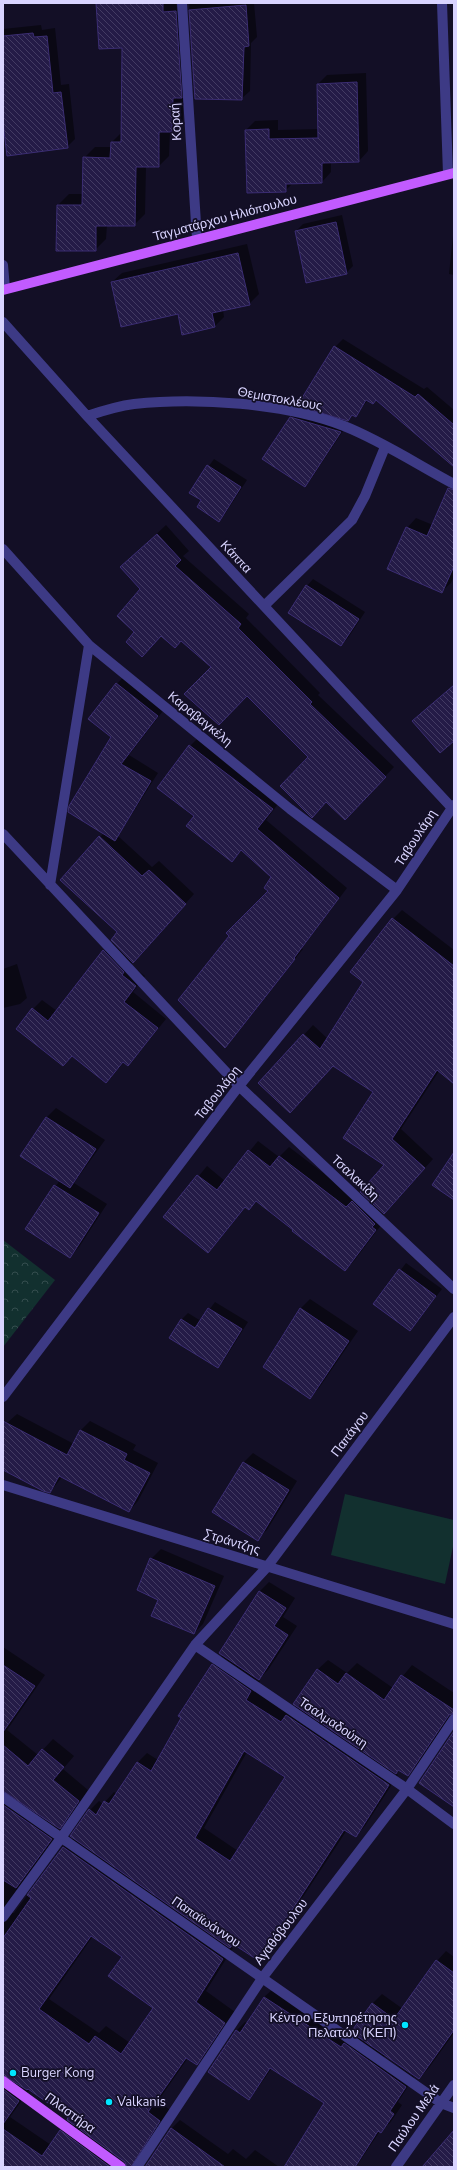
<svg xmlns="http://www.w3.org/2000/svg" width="457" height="2170" font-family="'Nunito Sans',sans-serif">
<defs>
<pattern id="park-crowns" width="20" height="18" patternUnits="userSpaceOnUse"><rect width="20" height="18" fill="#12302f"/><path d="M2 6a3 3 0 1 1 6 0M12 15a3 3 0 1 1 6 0" fill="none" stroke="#344d4e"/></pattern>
<pattern id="building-back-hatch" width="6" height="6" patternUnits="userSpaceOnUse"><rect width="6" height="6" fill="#241b47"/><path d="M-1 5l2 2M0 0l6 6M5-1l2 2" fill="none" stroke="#433b63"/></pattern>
</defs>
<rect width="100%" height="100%" fill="#130f26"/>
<path fill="url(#park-crowns)" d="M3 1240 55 1280 3 1347Z"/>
<path fill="#12302f" d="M345 1494 454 1520V1542L445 1584 331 1555Z"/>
<path fill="#0007" fill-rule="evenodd" d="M97 3H176L183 38V120L170 131 169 156 159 166H146L145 214 134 225H107L106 239 95 250 58 205 69 194H83L84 158 95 147H112V142L122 132 123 47Z
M189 3H254L257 37 251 43 250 91 241 99 196 98Z
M41 25 42 30 55 28 61 85 69 84 75 139 67 147 3 111V29Z
M366 73 368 151 359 161 331 162V172L322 182H294L285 191 246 130 255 121 278 120V130L319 129 318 84 327 75Z
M342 215 353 266 346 273 296 231 303 224Z
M454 226V275L449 274Z
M247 244 259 294 249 304 223 310 224 317 215 326 178 313 112 282 122 273Z
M343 339 424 389 427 387 454 410V454L376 399 368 400 356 415 354 414 348 420 335 347Z
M297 411 347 425 311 479 305 486 290 418Z
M214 459 247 480 225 514 218 520 202 500 190 492Z
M454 494V576L451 583 441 592 407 528 416 518 433 525Z
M166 525 189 551 183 556 249 614 246 618 320 693 318 695 394 767 354 809 327 801 309 757 247 695 182 640 135 632 142 589 131 558Z
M313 579 365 612 348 638 341 645 307 586Z
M125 675 166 707 129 755 158 773 118 836 152 867 159 861 194 894 130 965 145 976 133 992 166 1019 137 1055 128 1065 124 1062 106 1082 73 1055 63 1065 33 1009 42 1000 57 1011 114 941 119 932 61 879 104 833 117 684Z
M199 737 281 800 266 820 347 888 302 948 303 949 225 1046 272 877 242 850 232 860 195 816 190 746Z
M402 910 454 950V1069L439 1071 401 1129 433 1159 381 1217 385 1220 354 1261 345 1270 257 1201 249 1209 246 1206 208 1252 165 1217 207 1166 225 1181 258 1141 279 1157 289 1147 356 1198 385 1165 374 1092 333 1065 259 1083 313 1025 328 1039 365 982 393 919Z
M17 964 27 998 20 1004 3 1008V969Z
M56 1108 105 1140 74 1183 107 1204 79 1247 70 1257 26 1229 60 1180 22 1155 47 1117Z
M406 1263 442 1289 410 1330 375 1304Z
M310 1299 358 1331 319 1388 310 1398 279 1340 301 1308Z
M215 1302 248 1322 224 1360 218 1367 181 1320 188 1313 201 1321Z
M17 1414 74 1444 81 1430 90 1421 136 1445 133 1450 158 1463 138 1501 129 1511 63 1476 50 1492 3 1468V1431L7 1423Z
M253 1453 297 1481 267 1530 257 1539 213 1512 244 1462Z
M161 1549 224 1576 203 1624 194 1633 159 1599 151 1559Z
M269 1582 295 1598 283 1617 297 1626 268 1670 258 1680 260 1681 254 1690 289 1713 297 1705 317 1670 328 1660 347 1673 357 1663 393 1688 412 1665 454 1693V1711L418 1764 408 1775 399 1769 395 1773 398 1775 365 1826 356 1836 347 1830 268 1950 259 1960 233 1943 230 1946 233 1948 206 1991 235 2012 207 2054 197 2064 188 2058 158 2101 170 2110 141 2153 131 2164 116 2153 106 2167H3V1647L45 1675 7 1730 38 1755 53 1739 74 1756 63 1769 88 1790 70 1817 60 1827 62 1828 8 1902 7 1906 9 1912 14 1913 63 1847 74 1837 90 1810 99 1801 103 1804 114 1792 117 1794 138 1762 147 1753 158 1760 213 1665 223 1655 220 1653 260 1591ZM247 1752 286 1777 238 1851 204 1828ZM93 1936 123 1957 155 2007 130 2043 106 2026 99 2033 49 1999ZM30 2089 71 2120 60 2131 51 2145 10 2117Z
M446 1951 454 1957V2033L428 2069 419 2078 386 2055 384 2057 414 2077 398 2102 402 2105 390 2123 380 2131 356 2167H285L326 2102 272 2068 257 2089 249 2098 236 2031 245 2022 247 2023 264 1997 273 1989 350 2039 373 2003 382 1994 403 2009 437 1961Z
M180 2120 228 2154 233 2149 246 2159 255 2150 279 2167H145L171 2129Z"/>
<path fill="url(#building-back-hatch)" stroke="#3b2d73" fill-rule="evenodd" d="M96 3H163V12L176 11 182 98H173L172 132H159V167H136L135 226H96V251H56L57 205H82L83 157 110 158 111 142H121L122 48 99 49Z
M246 5 249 46 244 47 242 100 195 99 189 10Z
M33 33 34 37 47 36 53 93 61 92 68 148 7 156 3 123V36Z
M357 82 359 162 322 163V183L286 184V192L247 193 245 130 269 129V139L318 138 317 84Z
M336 222 347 274 306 283 295 231Z
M238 253 250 305 212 313 215 327 182 335 178 314 121 327 111 282Z
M334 346 415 397 418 394 454 425V467L376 400 373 404 366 400 356 417 352 415 348 421 297 406Z
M290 417 341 432 305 487 262 459Z
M207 465 241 487 219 522 197 507 201 500 189 493Z
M448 488 454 490V566L442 593 387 569 406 527 427 536Z
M157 534 181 560 175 566 241 624 238 628 312 702 310 704 386 777 345 820 326 802 312 818 280 786 308 757 247 696 219 725 184 694 211 667 181 641 175 648 161 636 142 657 126 642 134 632 117 616 140 589 120 567Z
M306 585 359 619 341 646 288 613Z
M116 683 158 716 121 764 151 781 115 841 68 812 69 806 111 737 88 719Z
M454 685V741L440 753 412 721Z
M189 745 273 809 257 829 339 898 294 958 295 959 225 1048 178 1000 229 936 226 933 268 891 264 888 271 877 241 850 232 862 186 826 194 816 157 788Z
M99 836 142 876 149 870 186 904 133 963 111 940 117 932 60 880Z
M392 918 454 966V1084L437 1070 392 1139 425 1168 384 1214 360 1192 384 1165 343 1138 373 1092 333 1066 290 1113 258 1083 303 1034 320 1049 363 982 350 972Z
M103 950 124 972 122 975 136 986 124 1002 158 1028 128 1066 123 1062 106 1083 72 1056 63 1066 16 1029 32 1008 48 1021Z
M46 1117 96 1149 70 1188 20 1156Z
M248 1150 270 1167 279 1156 346 1207 352 1201 375 1224 372 1227 376 1230 345 1271 292 1231 293 1230 256 1201 249 1210 245 1207 208 1253 163 1217 197 1175 217 1190Z
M454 1152V1200L432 1185Z
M54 1185 99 1213 70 1258 25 1229Z
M399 1269 436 1296 410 1331 373 1304Z
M208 1308 242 1329 218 1368 169 1338 181 1319 195 1328Z
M300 1308 349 1341 310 1399 263 1367Z
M3 1421 67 1455 80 1430 127 1454 124 1460 150 1473 129 1512 59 1476 50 1493 43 1491 3 1470Z
M243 1462 289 1490 258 1541 212 1512Z
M150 1558 215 1586 194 1634 151 1616 158 1600 137 1590Z
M259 1591 286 1608 274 1626 288 1635 259 1680 219 1653Z
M212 1664 251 1691 246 1700 281 1722 286 1715 389 1785 356 1837 344 1830 259 1961 233 1944 230 1948 70 1836 89 1809 96 1815 104 1801 109 1804 137 1762 151 1771 181 1718 178 1716ZM244 1751 285 1777 230 1861 195 1838Z
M3 1665 35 1686 3 1732Z
M317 1669 338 1684 346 1673 384 1700 401 1675 454 1710V1713L449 1715 408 1776 398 1770 396 1774 293 1704Z
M454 1731V1807L419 1783Z
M3 1745 28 1766 42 1749 64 1767 53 1780 79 1801 60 1829 3 1791Z
M3 1805 52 1839 16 1888 3 1880Z
M63 1847 223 1959 196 2002 225 2023 197 2065 186 2058 148 2112 160 2121 131 2167H127L125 2162 67 2120 68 2117 28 2089 27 2090 3 2075V1938L31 1898 27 1895ZM91 1936 122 1957 108 1976 153 2008 121 2054 95 2036 89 2044 39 2009Z
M436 1960 454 1973V2030L419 2079 351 2032 372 2003 394 2019Z
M264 1997 341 2047 344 2043 406 2087 390 2111 394 2114 381 2133 378 2131 355 2167H284L324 2103 270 2068 249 2100 208 2072 236 2030 240 2033Z
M3 2089 19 2101 3 2124Z
M171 2128 225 2167H145Z
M3 2129 42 2156 60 2130 110 2167H3Z
M454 2130V2167H422Z"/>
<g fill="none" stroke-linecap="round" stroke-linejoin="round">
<path stroke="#3d3a85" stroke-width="10" d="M182 3 197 239
M442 3 448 174
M3 265 5 289
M3 322 87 416 454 810
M87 416C102 411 118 406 134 404 196 397 286 403 344 426 382 441 418 465 454 484
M3 549 89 645 290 809 397 890
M264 606 352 520 365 496 385 447
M3 834 239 1086 454 1289
M50 885 89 645
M3 1397 239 1086 397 890 454 805
M3 1485 454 1624
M195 1645 407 1789 454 1824
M3 1797 441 2103 454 2108
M3 1917 61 1838 195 1645 267 1567 454 1317
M137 2167 263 1977 407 1789 454 1719
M396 2167 454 2085"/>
<path stroke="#c25bff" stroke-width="10" d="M3 290 454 173
M3 2081 121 2167"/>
</g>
<g fill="#00e5ff" stroke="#130f26" stroke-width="1.5">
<circle cx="405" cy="2025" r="4"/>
<circle cx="13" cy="2073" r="4"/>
<circle cx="109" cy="2102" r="4"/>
</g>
<g text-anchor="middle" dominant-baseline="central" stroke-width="3.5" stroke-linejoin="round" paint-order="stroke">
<g font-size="13" fill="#d9d4ff" stroke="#130f26">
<text transform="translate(176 122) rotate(-94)">Κοραή</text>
<text transform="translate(225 218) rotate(-15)">Ταγματάρχου Ηλιόπουλου</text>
<text transform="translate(280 399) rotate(10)">Θεμιστοκλέους</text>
<text transform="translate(236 557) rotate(47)">Κάππα</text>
<text transform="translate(200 719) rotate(39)">Καραβαγκέλη</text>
<text transform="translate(416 838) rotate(-57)">Ταβουλάρη</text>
<text transform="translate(218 1093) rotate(-52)">Ταβουλάρη</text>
<text transform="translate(355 1178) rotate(43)">Τσαλακίδη</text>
<text transform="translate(350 1434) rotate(-53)">Παπάγου</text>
<text transform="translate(232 1542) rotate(17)">Στράντζης</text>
<text transform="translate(333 1723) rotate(34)">Τσαλμαδούπη</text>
<text transform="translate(206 1922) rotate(34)">Παπαϊωάννου</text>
<text transform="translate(281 1932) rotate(-53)">Αγαθόβουλου</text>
<text transform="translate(70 2113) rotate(36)">Πλαστήρα</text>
<text transform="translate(414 2118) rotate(-55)">Παύλου Μελά</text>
</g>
<g font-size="13" fill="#d9d4ff" stroke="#130f26" text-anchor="start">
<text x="397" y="2018" text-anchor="end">Κέντρο Εξυπηρέτησης<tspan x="397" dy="15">Πελατών (ΚΕΠ)</tspan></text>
<text x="21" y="2073">Burger Kong</text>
<text x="117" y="2102">Valkanis</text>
</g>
</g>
<rect width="457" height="2170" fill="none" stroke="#d9d4ff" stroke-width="8"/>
</svg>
